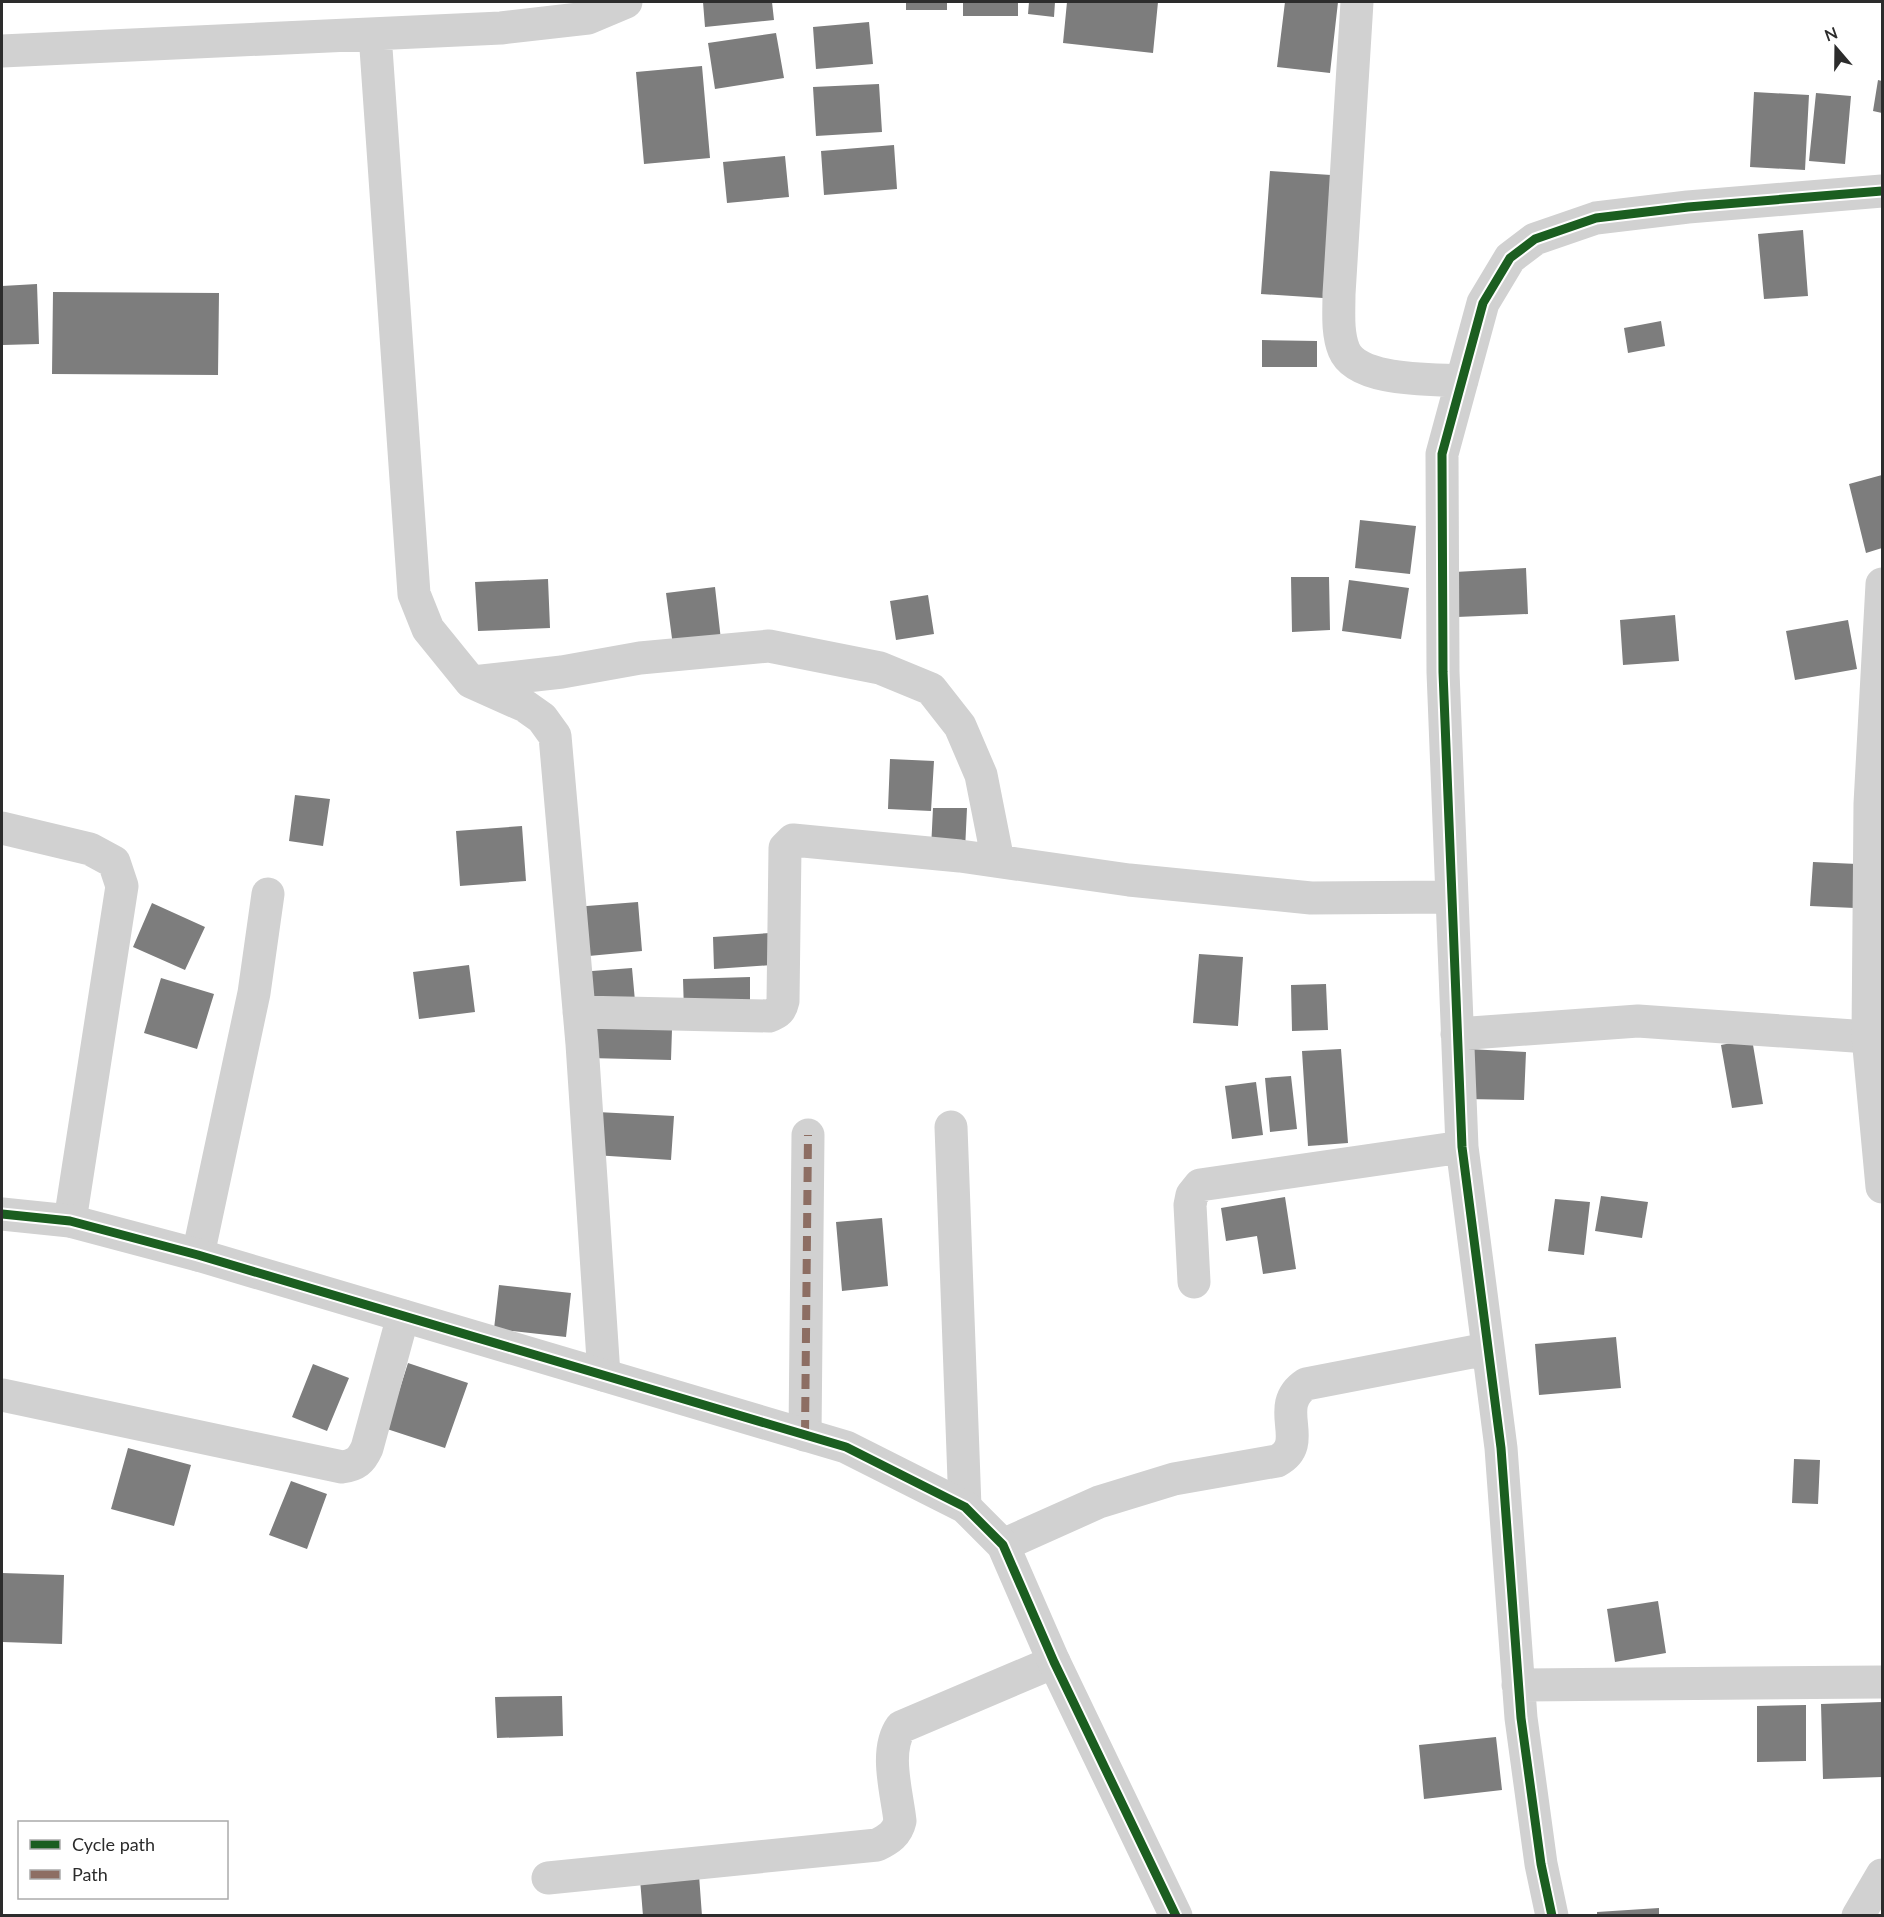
<svg xmlns="http://www.w3.org/2000/svg" width="1884" height="1917" font-family="Lato,sans-serif">
<rect width="100%" height="100%" fill="#fff"/>
<path fill="#7d7d7d" d="M703 2H772L774 20 705 27Z
M906 2H947V10H906Z
M963 2H1018V16H963Z
M1029 2H1055L1054 17 1028 14Z
M1067 2H1158L1153 53 1063 43Z
M1285 2H1338L1330 73 1277 67Z
M869 22 873 64 816 69 813 27Z
M776 33 784 78 715 89 708 43Z
M702 66 710 158 644 164 636 72Z
M1878 80 1882 81V113L1873 111Z
M879 84 882 132 816 136 813 87Z
M1754 92 1809 95 1805 170 1750 167Z
M1816 93 1851 96 1845 164 1809 161Z
M894 145 897 189 824 195 821 151Z
M785 156 789 197 727 203 723 162Z
M1270 171 1331 175 1323 298 1261 294Z
M1803 230 1808 296 1764 299 1758 234Z
M37 284 39 344 3 345 2 286Z
M53 292 219 293 218 375 52 374Z
M1661 321 1665 346 1628 353 1624 328Z
M1262 340 1317 341V367H1262Z
M1882 475V548L1866 553 1849 484Z
M1360 520 1416 526 1410 574 1355 568Z
M1526 568 1528 614 1457 617 1455 572Z
M1291 577H1329L1330 630 1292 632Z
M548 579 550 628 478 631 475 582Z
M1349 580 1409 588 1401 639 1342 631Z
M715 587 721 640 673 646 666 593Z
M928 595 934 634 896 640 890 601Z
M1675 615 1679 661 1623 665 1620 620Z
M1848 620 1857 669 1795 680 1786 631Z
M890 759 934 761 931 811 888 809Z
M295 795 330 799 323 846 289 841Z
M933 808H967L965 850 931 849Z
M522 826 526 881 460 886 456 831Z
M1813 862 1857 864 1855 908 1810 906Z
M638 902 642 951 578 957 574 907Z
M152 903 205 927 185 970 133 947Z
M770 933 772 965 714 969 713 937Z
M1199 954 1243 957 1238 1026 1193 1023Z
M469 965 475 1012 419 1019 413 972Z
M632 968 635 1001 581 1005 579 972Z
M750 977V1010L684 1012 683 979Z
M161 978 214 994 197 1049 144 1033Z
M1326 984 1328 1030 1292 1031 1291 985Z
M590 1026 672 1029 671 1060 589 1058Z
M1752 1039 1763 1104 1732 1108 1721 1045Z
M1341 1049 1348 1143 1308 1146 1302 1051Z
M1468 1049 1526 1052 1524 1100 1466 1099Z
M1291 1076 1297 1129 1270 1132 1265 1078Z
M1256 1082 1263 1135 1232 1139 1225 1086Z
M597 1112 674 1116 671 1160 594 1155Z
M1601 1196 1648 1202 1642 1238 1595 1231Z
M1285 1197 1296 1269 1263 1274 1257 1236 1226 1241 1221 1208Z
M1555 1199 1590 1202 1584 1255 1548 1251Z
M882 1218 888 1286 842 1291 836 1222Z
M499 1285 571 1293 566 1337 494 1329Z
M1616 1337 1621 1388 1539 1395 1535 1344Z
M408 1363 468 1383 445 1448 387 1429Z
M313 1364 349 1378 327 1431 292 1417Z
M128 1448 191 1465 174 1526 111 1509Z
M1794 1459 1820 1460 1818 1504 1792 1503Z
M291 1481 327 1494 307 1549 269 1535Z
M2 1573 64 1575 62 1644 2 1642Z
M1658 1601 1666 1653 1615 1662 1607 1609Z
M562 1696 563 1736 497 1738 495 1697Z
M1882 1702V1777L1823 1779 1821 1704Z
M1806 1705V1761L1757 1762V1706Z
M1496 1737 1502 1790 1424 1799 1419 1745Z
M699 1875 702 1916H643L640 1879Z
M1659 1908V1916H1597V1912Z"/>
<g fill="none" stroke-linecap="round" stroke-linejoin="round">
<path stroke="#d1d1d1" stroke-width="33" d="M1357 2 1339 294C1339 312 1337 333 1344 350 1357 382 1432 379 1462 381
M375 34 414 594 428 629 471 682 525 706 542 718 555 736 582 1044 604 1375
M2 51 501 28 588 18 626 2
M473 682 562 672 640 658 769 646 880 668 931 689 960 726 981 775 998 861
M2 828 90 849 114 862 122 886 70 1221
M579 1012 769 1016C778 1013 781 1010 783 1001L785 848 793 840 960 856 1129 880 1311 898 1452 897
M1457 1034 1638 1021 1868 1037
M951 1127 965 1507
M198 1255 254 993 268 894
M1194 1282 1190 1205 1192 1195 1200 1185 1462 1147
M2 1395 342 1467C356 1465 361 1461 367 1448L403 1316
M805 1435 808 1135
M1003 1545 1099 1502 1174 1479 1277 1461C1312 1443 1271 1407 1306 1384L1487 1349
M1518 1685 1882 1682
M548 1878 877 1845C889 1839 897 1834 900 1821 897 1793 884 1751 901 1727L1054 1662
M1552 1916 1541 1864 1521 1718 1501 1448 1462 1147 1443 672 1442 454 1483 303 1510 258 1535 239 1596 218 1688 207 1882 191"/>
<path stroke="#d1d1d1" stroke-width="33" d="M1882 584 1870 804 1868 1037 1882 1187
M2 1214 70 1221 198 1255 846 1447 965 1507 1003 1545 1054 1662 1176 1916
M1858 1916 1882 1875"/>
<path stroke="#8d6e63" stroke-width="8" stroke-dasharray="15 8" stroke-linecap="butt" d="M805 1435 808 1135"/>
<g stroke="#fff" stroke-width="13">
<path id="cycleway" d="M2 1214 70 1221 198 1255 846 1447 965 1507 1003 1545 1054 1662 1176 1916
M1552 1916 1541 1864 1521 1718 1501 1448 1462 1147 1443 672 1442 454 1483 303 1510 258 1535 239 1596 218 1688 207 1882 191"/>
</g>
<use href="#cycleway" stroke="#1b5e20" stroke-width="9"/>
</g>
<rect width="1884" height="1917" fill="none" stroke="#2c2c2c" stroke-width="6"/>
<rect x="18" y="1821" width="210" height="78" fill="#ffffff" stroke="#ababab" stroke-width="1.5"/>
<rect x="30" y="1840" width="30" height="9" fill="#1b5e20" stroke="#ababab" stroke-width="1.5"/>
<text x="72" y="1851" font-size="18" fill="#2c2c2c">Cycle path</text>
<rect x="30" y="1870" width="30" height="9" fill="#8d6e63" stroke="#ababab" stroke-width="1.5"/>
<text x="72" y="1881" font-size="18" fill="#2c2c2c">Path</text>
<g transform="translate(1836 48) rotate(340)" stroke="#ffffff" stroke-width="4.5" paint-order="stroke">
<path d="M0-4.5L10 22L0 15L-10 22Z" fill="#2c2c2c"/>
<text y="-9" font-size="16" font-weight="bold" text-anchor="middle" fill="#2c2c2c">N</text>
</g>
</svg>
